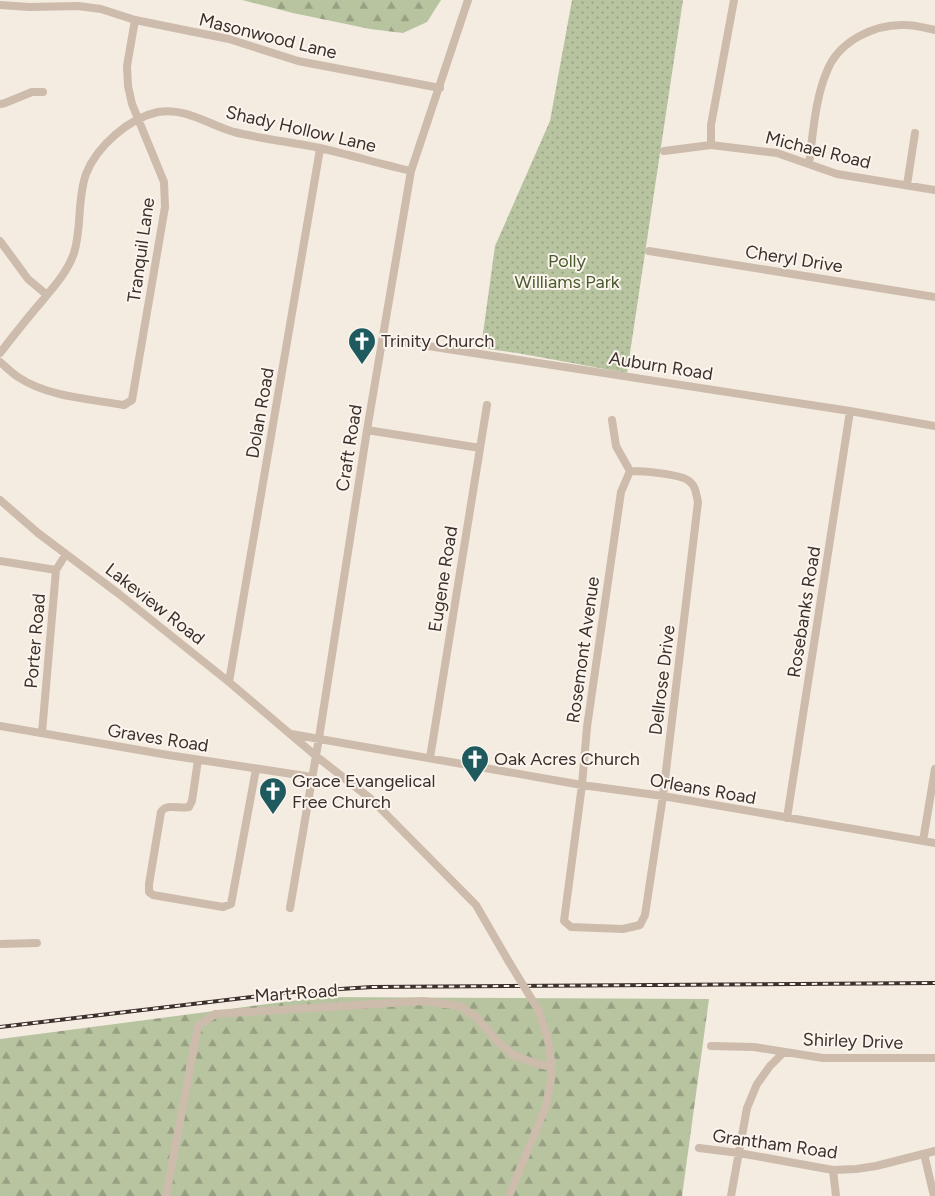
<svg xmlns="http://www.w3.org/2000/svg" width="935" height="1196" font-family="Figtree,sans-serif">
<defs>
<pattern id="green-dots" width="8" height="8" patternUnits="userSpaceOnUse" patternTransform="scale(1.25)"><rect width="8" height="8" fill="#b8c4a0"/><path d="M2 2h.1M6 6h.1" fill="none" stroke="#97a083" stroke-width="1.8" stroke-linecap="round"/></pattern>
<pattern id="forest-firs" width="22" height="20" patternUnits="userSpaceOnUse" patternTransform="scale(1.25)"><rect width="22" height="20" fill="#b8c4a0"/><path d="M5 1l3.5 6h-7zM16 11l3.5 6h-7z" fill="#97a083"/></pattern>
</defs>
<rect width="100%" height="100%" fill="#f4ebe1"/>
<path fill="url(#green-dots)" d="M572 0H683L627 373 517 353 481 348 495 246 550 121Z"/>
<path fill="url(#forest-firs)" d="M242 0H441L427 22 403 33 370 29 293 13Z
M322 997 709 999 682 1196H0V1039Z"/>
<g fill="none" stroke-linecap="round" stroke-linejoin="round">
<path stroke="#cdbbac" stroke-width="8" d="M0 5 29 7 78 6 101 9 135 20 229 39 298 61 440 88
M0 104 5 103 32 92H43
M711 145V125L734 0
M664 151 711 145 777 153 837 174 935 190
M809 164C813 134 815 99 827 71 839 41 874 24 905 25 915 25 925 28 935 30
M907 185 915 133
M0 241 28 279 47 295
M649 251 935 297
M383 339 850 411 935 426
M0 353C14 335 28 317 43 300 55 285 68 271 74 253 82 227 77 199 86 174 97 146 129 118 158 112 186 107 209 125 234 132 262 139 291 142 320 148 350 155 381 164 411 171
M0 362C6 367 12 373 18 377 48 397 90 399 124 405L132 400 165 207 164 182 132 104 128 86 127 66 135 20
M612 420 616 446 630 471 621 492 587 727 582 785 564 921 571 927 623 929 640 925 645 915 663 796 698 502C696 494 696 486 689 481 681 474 642 471 630 471
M367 430 480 448
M0 500 38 533 119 594 229 682 316 756 371 799 476 905 509 962
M0 561 56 570
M229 682 320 149
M0 726 168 755 312 777
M42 733 56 570 66 554
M291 734 582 785 663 796 935 843
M430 758 487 405
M198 760 192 801 189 807C179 809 167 803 161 812L149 884V892L153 895 223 907 231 904 256 769
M787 818 850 411
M923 841 935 769
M290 908 319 738 367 430 411 171 468 0
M0 944 37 943
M711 1046 754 1047 823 1058H935
M699 1148 739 1153 833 1170 856 1169 876 1166 935 1151
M924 1154 934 1196
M833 1170 836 1196
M166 1196 198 1026 215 1014 423 1001 460 1006 476 1017 500 1044 513 1055 538 1064 552 1067
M509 1196 546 1106 551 1080 552 1067 548 1040 539 1011
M731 1196 747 1108 757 1084 770 1066 784 1052"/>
<g stroke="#3b302b" stroke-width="4">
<path id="rail" d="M0 1027 293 992 372 987 935 983"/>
</g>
<use href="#rail" stroke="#fbf5ee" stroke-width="2" stroke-dasharray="5.5" stroke-linecap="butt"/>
<path stroke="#cdbbac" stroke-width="8" d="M509 962 539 1011"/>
</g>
<defs>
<g id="church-pin" transform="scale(1.4375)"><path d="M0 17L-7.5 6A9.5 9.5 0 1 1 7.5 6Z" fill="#1f5a5e" stroke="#fbf5ee"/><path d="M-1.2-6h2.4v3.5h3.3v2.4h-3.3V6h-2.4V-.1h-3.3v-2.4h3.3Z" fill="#fff"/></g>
</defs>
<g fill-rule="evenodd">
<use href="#church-pin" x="362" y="341"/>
<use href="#church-pin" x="475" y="759"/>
<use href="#church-pin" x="273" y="791"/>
</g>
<g text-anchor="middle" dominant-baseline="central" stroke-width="4" stroke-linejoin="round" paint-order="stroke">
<g font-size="18" fill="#3b302b" stroke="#fbf5ee">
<text transform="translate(268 36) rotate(14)">Masonwood Lane</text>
<text transform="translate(301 129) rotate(13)">Shady Hollow Lane</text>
<text transform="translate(818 150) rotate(14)">Michael Road</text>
<text transform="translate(141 250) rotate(-82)">Tranquil Lane</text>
<text transform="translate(794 259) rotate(9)">Cheryl Drive</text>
<text transform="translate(661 366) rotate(9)">Auburn Road</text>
<text transform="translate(260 413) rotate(-80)">Dolan Road</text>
<text transform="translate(349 448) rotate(-81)">Craft Road</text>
<text transform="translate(443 579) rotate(-81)">Eugene Road</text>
<text transform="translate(155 604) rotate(38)">Lakeview Road</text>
<text transform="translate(804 612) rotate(-81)">Rosebanks Road</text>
<text transform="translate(35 641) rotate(-85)">Porter Road</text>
<text transform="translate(583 650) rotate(-82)">Rosemont Avenue</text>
<text transform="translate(662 680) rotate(-83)">Dellrose Drive</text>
<text transform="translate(158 738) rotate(9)">Graves Road</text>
<text transform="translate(703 789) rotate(10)">Orleans Road</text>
<text transform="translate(296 993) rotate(-4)">Mart Road</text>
<text transform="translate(853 1041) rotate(2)">Shirley Drive</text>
<text transform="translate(775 1144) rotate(8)">Grantham Road</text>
</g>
<g font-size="18" fill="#4a5a2e" stroke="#fbf5ee">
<text x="567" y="261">Polly<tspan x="567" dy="21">Williams Park</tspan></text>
</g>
<g font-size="18" fill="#3b302b" stroke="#fbf5ee" text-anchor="start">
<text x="381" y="341">Trinity Church</text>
<text x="494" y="759">Oak Acres Church</text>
<text x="292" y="781">Grace Evangelical<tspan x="292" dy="21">Free Church</tspan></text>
</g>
</g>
</svg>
